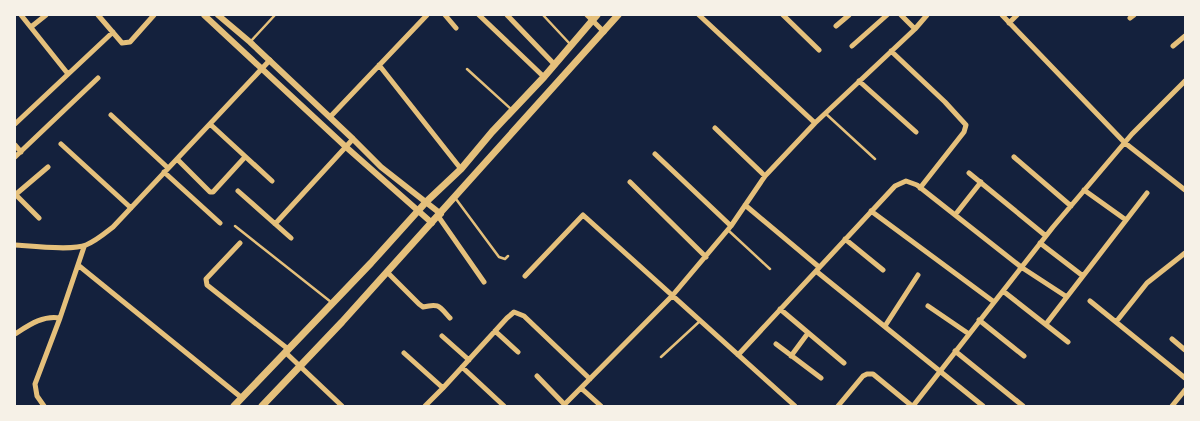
<svg xmlns="http://www.w3.org/2000/svg" width="1200" height="421" font-family="'Varela Round',sans-serif">
<rect width="100%" height="100%" fill="#14213d"/>
<g fill="none" stroke-linecap="round" stroke-linejoin="round">
<path stroke="#e5c07b" stroke-width="2.5" d="M543 15 570 44
M251 41 275 15
M467 69 512 110
M825 113 875 159
M456 199 499 257 505 259 508 256
M235 226 331 302
M729 231 770 269
M661 357 700 321"/>
<path stroke="#e5c07b" stroke-width="5" d="M21 15 68 74
M98 15 122 43 130 42 154 15
M445 15 456 28
M479 15 544 77
M507 15 555 65
M587 15 604 32
M699 15 815 123
M783 15 819 50
M901 15 915 29
M1002 15 1125 143 1185 190
M1130 18 1134 15
M1009 23 1017 15
M836 26 849 15
M31 27 46 15
M852 46 887 15
M1173 46 1185 36
M891 51 945 102 966 125 964 132 920 188
M379 65 461 169
M859 81 916 132
M111 115 168 168
M330 117 427 15
M15 124 113 32
M210 124 272 181
M715 128 765 176
M61 144 131 208
M15 145 21 152
M655 154 731 226
M15 157 98 78
M1014 157 1071 206
M177 159 210 192H213L245 157
M164 172 220 223
M969 173 1046 236
M630 182 706 257
M1084 190 1126 220
M238 191 291 238
M15 194 39 218
M15 195 48 167
M745 205 819 267
M871 211 994 302
M955 215 981 182
M438 216 484 282
M275 224 353 139
M845 239 883 270
M240 243 206 279 207 285 288 349
M1040 243 1083 276
M15 245C31 246 73 251 86 245 96 241 104 234 113 227L270 60
M78 265 242 398
M816 271 983 406
M387 272 419 304 423 307C439 303 439 306 450 318
M525 276 583 215 795 406
M1003 291 1068 342
M1090 301 1185 378
M928 306 969 334
M780 309 844 363
M979 320 1024 356
M1116 322 1147 283 1185 253
M1046 324 1147 193
M885 326 918 275
M495 331 518 352
M15 334C29 325 43 315 60 318
M442 336 469 360
M1172 339 1185 350
M776 344 821 378
M955 351 1023 406
M285 352 342 406
M404 353 443 388
M738 355 895 186 906 181 917 185 1021 267 1067 297
M791 356 808 333
M462 367 504 406
M537 376 565 405
M581 388 601 406
M44 406 37 396 35 384 60 318 84 247
M425 406 443 388 507 318 514 312 524 316 590 379
M563 406 672 296 731 226 765 176 815 123 915 29 927 15
M838 406 863 376 867 374H873L912 406
M913 406 1053 227 1132 134 1185 81
M1172 406 1185 390"/>
<path stroke="#e5c07b" stroke-width="6" d="M204 15 346 147 432 223
M218 15 250 42 353 139 381 167 441 214"/>
<path stroke="#e5c07b" stroke-width="7" d="M234 406 371 263 426 202 461 169 492 132 544 77 597 15
M262 406 342 322 618 15"/>
</g>
<rect width="1200" height="421" fill="none" stroke="#f6f1e7" stroke-width="32"/>
</svg>
